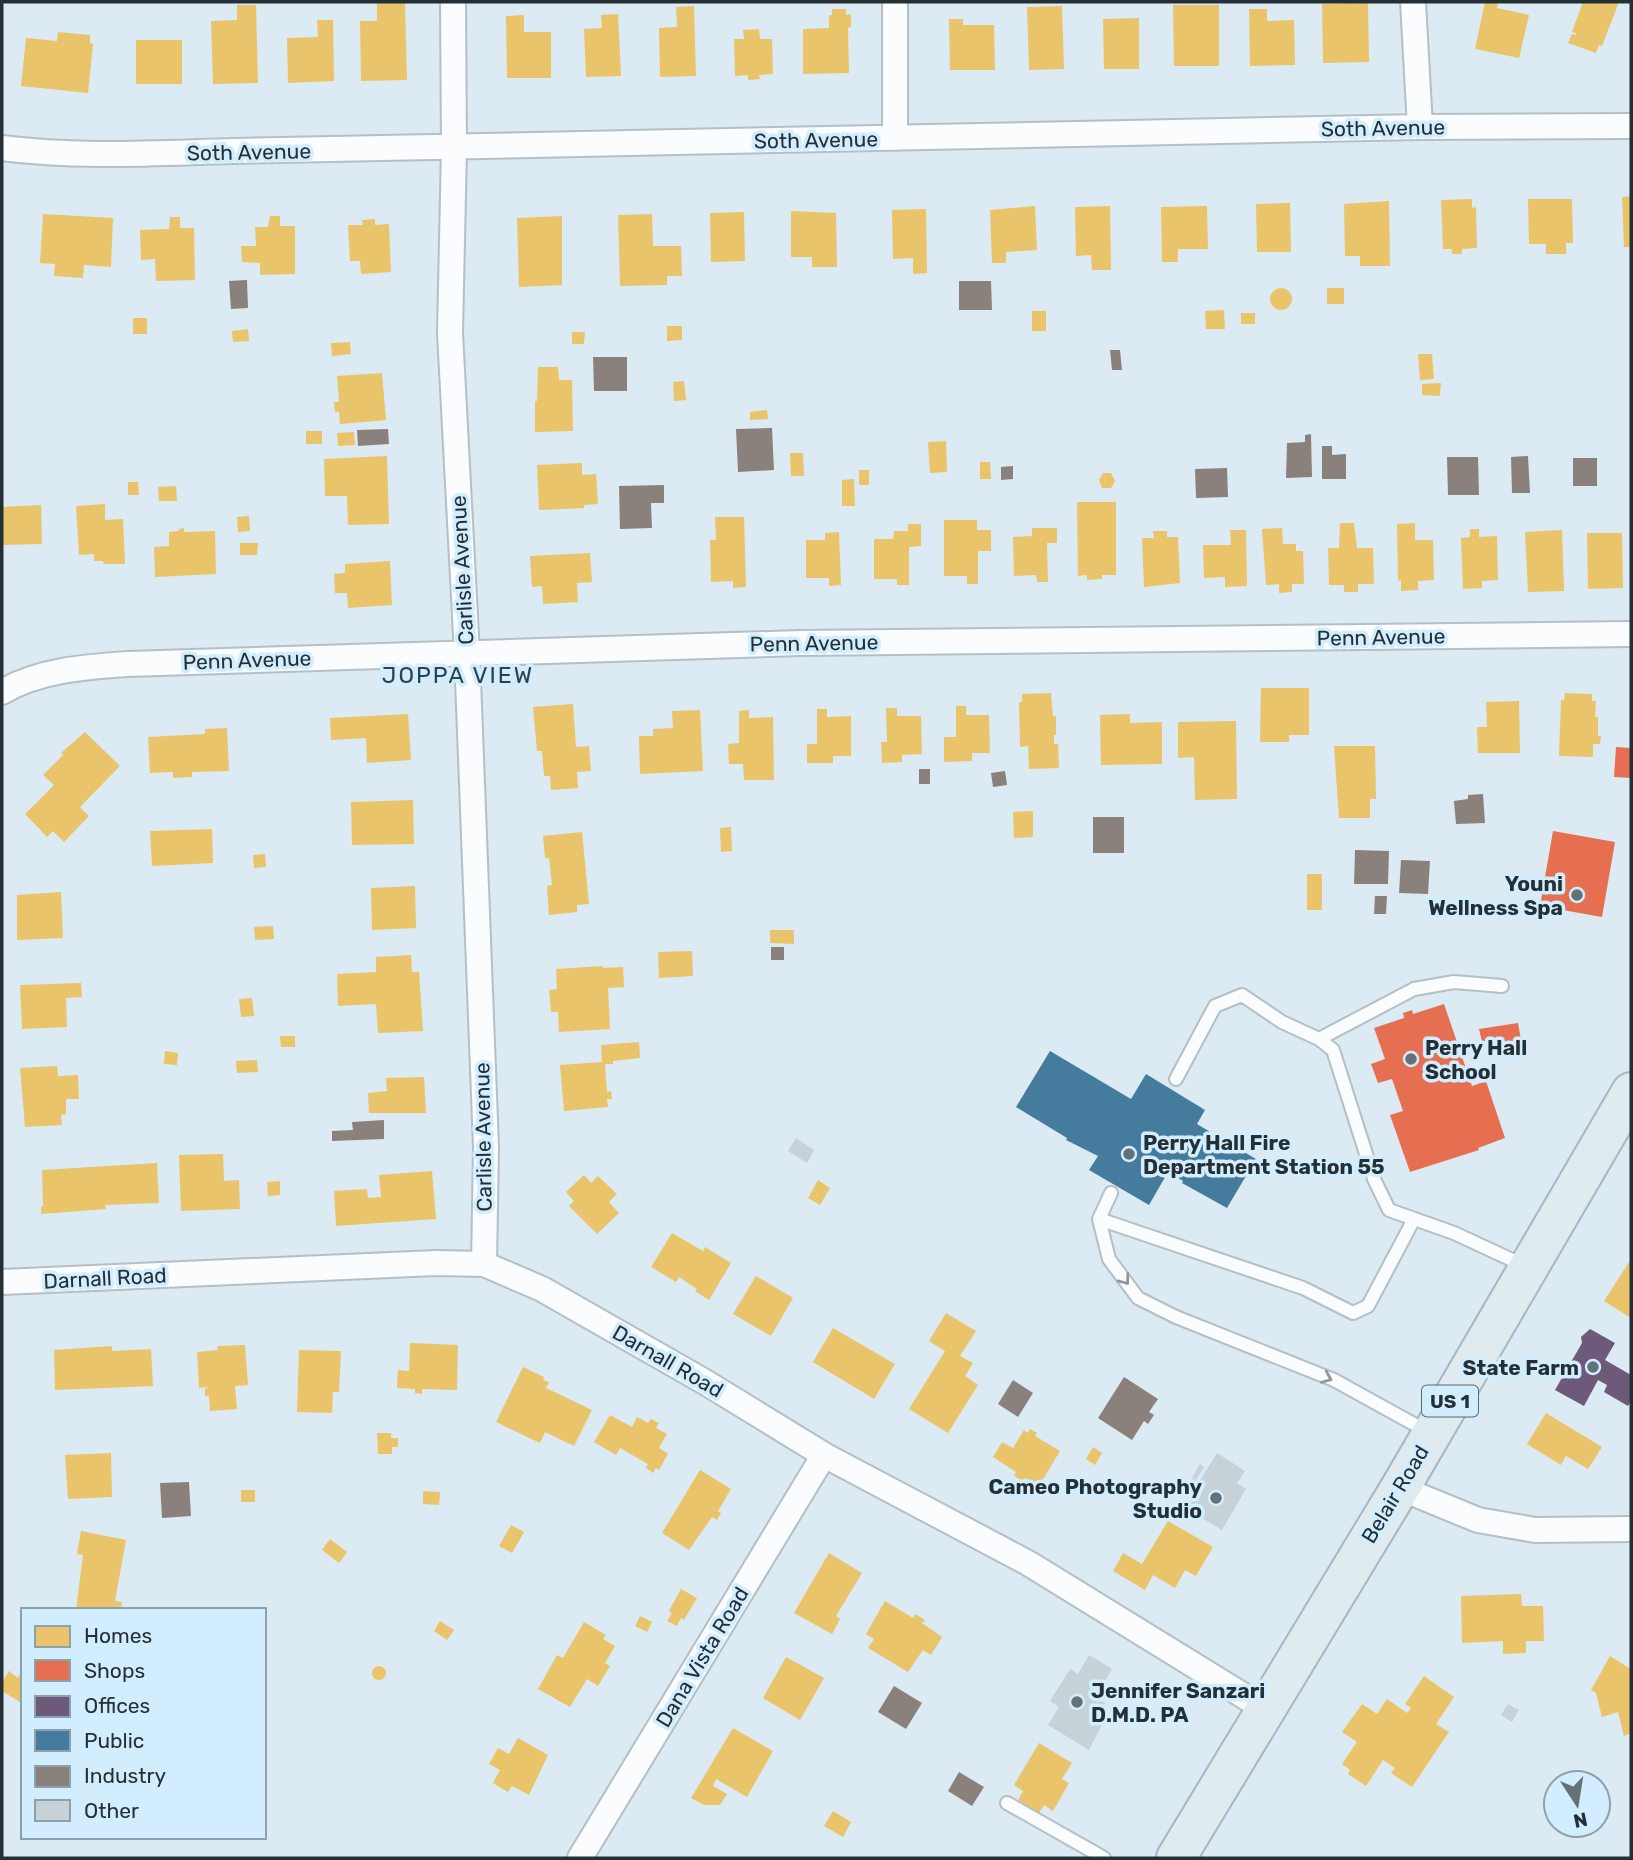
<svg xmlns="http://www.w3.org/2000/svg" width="1633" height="1860" font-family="Rubik,sans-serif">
<rect width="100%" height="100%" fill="#dceaf3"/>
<path fill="#e9c46a" d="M377 2H405L407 80 361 81 360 21H377Z
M1485 2H1498L1497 8 1529 15 1519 58 1475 49Z
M1583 2H1619L1602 46 1599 45 1596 53 1568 43 1572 34 1576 35V33L1572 32Z
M1368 3 1369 62 1323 63 1322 4Z
M237 5H256L258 83 213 84 211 21 237 20Z
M1173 5H1219V66H1174Z
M694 6 696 76 660 77 659 28 677 27 676 7Z
M1062 6 1064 69 1029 70 1027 7Z
M832 9H846V15L851 14V27L848 28 849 73 803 74V29L829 28V15H832Z
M1249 9H1267V21L1294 20 1295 65 1250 66Z
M618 14 621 76 586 77 584 29 602 28 601 15Z
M524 15V32H551V78H507L506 16Z
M1139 18V69H1104L1103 19Z
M949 19H963V25H994L995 70H950Z
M317 20H333L334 81 288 83 287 38 318 37Z
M759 29 760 39H772L773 74 759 75 760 79 748 80V75L735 76 734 39H744L743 30Z
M58 32 90 35V43L93 44 88 93 21 86 26 38 57 41Z
M136 40H182V84H136Z
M1631 196V247H1624L1622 197Z
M1472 199V208L1476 207 1477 248 1462 249V254H1452V249H1443L1441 200Z
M1528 199H1572L1573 243H1566V254H1546V244H1529Z
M1389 201 1390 266H1360V256H1345L1344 204Z
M1290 203 1291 252H1257L1256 204Z
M1035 206 1037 250 1006 252V263H992L990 210Z
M1110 206 1111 270H1092L1091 255 1076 256 1075 207Z
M1207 206 1208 249H1178V262H1162L1161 207Z
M926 209 927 273 913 274V258L893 259 892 210Z
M791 211 836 213 837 267H812V257H791Z
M744 212 745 261 711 262 710 213Z
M43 214 113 218 111 267 84 265 83 278 54 276 55 264 40 263Z
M652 214 653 246H681L682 276H667V285L620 286 618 215Z
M270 216H280V226H295V274L260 275V263L242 262 241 246H256L255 227H268Z
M562 216V285L519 287 517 218Z
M170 217H180V228H194L195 280 156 281 155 259 141 260 140 230 169 229Z
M375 219V225L389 224 391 272 361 274 360 261H350L348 225H363L362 220Z
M1270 299a11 11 0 1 1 22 0a11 11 0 1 1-22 0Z
M1327 288H1344V304H1327Z
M1224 310 1225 329H1206L1205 311Z
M1032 311H1046V331H1032Z
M1241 313H1255V324H1241Z
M133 318H147V334H133Z
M667 326H682V340L667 341Z
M248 329 249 341 233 342 232 331Z
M572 332H585L584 344H572Z
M350 342 351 354 332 356 331 343Z
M1418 354H1432L1434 379 1420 380Z
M538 367H558L559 380H572L573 431 535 432V401H537Z
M382 373 386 420 340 424 339 412H335L334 402H339L337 376Z
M684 381 686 400 674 401 673 382Z
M1441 383 1440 396 1422 395V384Z
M767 410 768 419 750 420V412Z
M306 431H322V444H306Z
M354 432 355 445 338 446 337 433Z
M946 441 947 472 930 473 928 442Z
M790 453H803L804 476H791Z
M387 456 389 524 348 525 347 496H325L324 459Z
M980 462H990L991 479H980Z
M582 463V475L596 474 598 504 584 505V508L539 510 537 465Z
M859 470H869V485H859Z
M1103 473H1111L1115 481 1111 488H1102L1099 480Z
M854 479 855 506H842V480Z
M128 482H138L139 495H128Z
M176 486 177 501H159L158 487Z
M1077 502H1116V575H1102V579L1087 580V575L1078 576Z
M105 504V520L123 519 125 564H104L103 561H94V554L79 555 76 506Z
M41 505 42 544 2 545V507Z
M249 516 250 531 238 532 237 517Z
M715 517H744L746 587 733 588V581L711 582 710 540H716Z
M944 520H977V530H991V551H978V584H967V576H944Z
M1340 523H1354L1357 548H1373L1374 584H1358V592H1344V585H1329L1328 548H1339Z
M1415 523V540H1433L1434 580 1418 581V590L1401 591V580L1398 581 1397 524Z
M908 524H921V546L909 547V585H897V579H874V539H893L894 531H908Z
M184 528V532L215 531 216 574 155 577 154 547 169 546V532L179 531V529Z
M1032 528H1057V543H1047L1048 582H1037L1036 575 1014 576 1013 537 1032 536Z
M1282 528 1283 544H1296V551H1303L1304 584H1292V592L1279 593V584L1266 585 1262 529Z
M1470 529H1479V537L1497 536 1498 580 1482 581V588L1463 589 1461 538 1470 537Z
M1230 530H1246L1247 586 1225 587V577L1204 578 1203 545H1231Z
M1562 530 1564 591 1528 592 1525 532Z
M1153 531H1167V537H1178L1180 583 1144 587 1142 538H1154Z
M839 532 841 585 829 586V578H806V540H825V533Z
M1587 533H1622L1623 588 1588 589Z
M240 543H258L257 555H240Z
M590 553 592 582 577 583 578 602 543 604 542 586 532 587 530 556Z
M390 561 392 605 348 608 347 593H335L334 574 345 573V564Z
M1261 688H1309V735H1289V742H1260Z
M1051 693 1053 716H1056V735H1054V744H1058L1059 768 1029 769 1028 746 1020 747 1019 702H1022V694Z
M1565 693 1592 694V701H1596L1595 717H1598V736H1601L1600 744H1593V757L1559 756 1561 700H1564Z
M1519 701 1520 753H1478L1477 727H1487L1486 702Z
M573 704 576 747 589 746 591 771 577 772 578 788 551 790 550 776H544L542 751H537L533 707Z
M956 706H966V715H989L990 753H972V761L944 762V737H956Z
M886 708H897V716H921L922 754 902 755V762L882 763 881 742H887Z
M817 709H827V717L851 716V756H833V763H807V744H817Z
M700 710 703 771 640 774 639 736H653V729L673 728 672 711Z
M749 710V718L773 717 774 780H744L743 764H729L728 744 739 743V711Z
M408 714 411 760 367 763 366 738 331 740 330 718Z
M1130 714V723L1162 722V764L1101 765 1100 715Z
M1236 721 1237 799 1195 800 1194 757 1178 758V722Z
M227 728 229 771 192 772V777L173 778V772L150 773 148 737 205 734V729Z
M85 732 120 766 80 807 89 816 64 842 53 831 47 837 25 814 54 785 43 775 63 755 61 753Z
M1334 746H1375L1376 799H1370V818H1339Z
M413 800 414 844 352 845 351 802Z
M1033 811V837L1014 838 1013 812Z
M731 827 732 851 721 852 720 828Z
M212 829 213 863 152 866 150 831Z
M582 832 589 904 577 905V912L549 915 547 886 552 885 549 858H545L543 836Z
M265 854 266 867 254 868 253 855Z
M1307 874H1322V910H1307Z
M415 886 416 928 372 930 371 888Z
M61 892 63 938 17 940V895Z
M273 926 274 939 255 940 254 927Z
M770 930H794V944L770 943Z
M692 951 693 976 659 978 658 952Z
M411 955 412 972H419L423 1031 378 1033 376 1004 338 1006 337 974 376 972V957Z
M603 966V968L623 967 624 987 608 988 610 1029 559 1032 558 1012H551L549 990 557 989 556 969Z
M81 983 82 997 66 998 67 1027 22 1029 20 985Z
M252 998 254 1016 241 1017 239 999Z
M280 1036H295V1047H281Z
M639 1042 640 1058 613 1061V1064H605L607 1092 611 1091 612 1099H607L608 1107 564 1111 560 1065 602 1062 601 1045Z
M165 1051 178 1053 177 1065 164 1064Z
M257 1060 258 1072 237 1073 236 1061Z
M57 1066 58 1076 78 1075 79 1099H66V1114L61 1115 62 1125 25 1127 20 1068Z
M424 1077 426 1113H369L368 1093 387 1091 386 1078Z
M223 1154 224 1181 239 1180 240 1209 181 1211 179 1155Z
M157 1163 159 1203 105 1205 106 1209 41 1214V1207L43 1206 42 1170Z
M432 1171 436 1219 336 1226 334 1191 367 1189 368 1198 381 1197 379 1175Z
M584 1175 591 1183 598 1176 617 1194 609 1202 619 1213 597 1234 569 1206 574 1201 566 1192Z
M818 1180 830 1188 820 1205 808 1198Z
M280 1181V1195L268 1196 267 1182Z
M672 1233 703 1251 705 1247 731 1263 709 1300 695 1291 697 1289 679 1277 676 1282 651 1267Z
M1629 1262 1631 1263V1318L1604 1301Z
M756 1276 793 1298 771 1336 733 1314Z
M946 1313 976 1331 960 1356 973 1363 965 1376 978 1385 948 1433 909 1409 945 1351 929 1341Z
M833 1328 895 1364 874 1399 813 1362Z
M410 1343 458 1345 457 1390 422 1389V1394L415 1393V1389L397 1388 398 1370 409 1371Z
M245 1345 248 1385 235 1386 237 1409 210 1411 209 1396H205V1389L209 1387 199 1388 197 1352 218 1350 217 1346Z
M112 1346V1351L151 1349 153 1386 55 1390 54 1350Z
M299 1350 341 1351 339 1392H333L332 1413 297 1412Z
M523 1367 544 1377 543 1380 549 1382 546 1388 592 1410 574 1446 545 1432 540 1443 496 1422Z
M1546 1413 1602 1447 1588 1469 1566 1456 1561 1465 1527 1444Z
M610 1415 632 1427 637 1417 648 1423 651 1419 659 1423 656 1428 667 1434 659 1448 668 1454 659 1470 656 1468 653 1473 646 1468 648 1464 620 1448 616 1455 594 1442Z
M1030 1429 1037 1433 1035 1436 1060 1451 1039 1486 1025 1478 1023 1481 1014 1476 1016 1472 993 1457 1002 1442 1013 1448 1024 1430 1028 1433Z
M377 1433H391V1438H398V1447H392V1454H378Z
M1093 1447 1102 1453 1095 1465 1086 1459Z
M111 1453 112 1497 68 1499 65 1455Z
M700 1470 731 1489 718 1511 721 1513 717 1520 712 1517 689 1550 662 1533Z
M241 1490H255V1502H241Z
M423 1491 440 1492 439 1505 423 1504Z
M1168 1521 1213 1547 1196 1576 1185 1570 1175 1588 1153 1575 1145 1590 1113 1571 1123 1553 1142 1564Z
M511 1525 524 1532 512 1553 499 1546Z
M81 1531 126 1540 115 1601 122 1602 121 1610H76L83 1555 77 1554Z
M330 1539 347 1552 339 1563 322 1550Z
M829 1553 862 1573 836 1616 840 1619 832 1634 794 1613Z
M681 1589 697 1598 684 1620 681 1618 677 1626 667 1621 672 1613 669 1611Z
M1521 1594 1522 1606H1543L1544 1641H1526V1653L1503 1654V1641L1462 1643 1461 1596Z
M885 1601 913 1618 915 1614 925 1620 922 1623 942 1637 931 1655 923 1650 908 1672 868 1648 874 1639 866 1634Z
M640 1616 652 1622 647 1632 635 1626Z
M440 1621 454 1630 447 1640 434 1631Z
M584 1622 606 1635 603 1639 615 1646 605 1663 610 1666 598 1686 587 1679 570 1707 538 1689 557 1655 563 1658Z
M1610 1656 1631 1669V1733L1624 1736 1618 1712 1602 1717 1596 1693 1591 1690Z
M786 1657 824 1678 800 1720 763 1698Z
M372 1673a7 7 0 1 1 14 0a7 7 0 1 1-14 0Z
M9 1671 18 1678 23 1671V1704L2 1691V1682Z
M1424 1676 1454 1697 1436 1724 1449 1732 1412 1787 1391 1773 1395 1768 1383 1760 1366 1786 1348 1774 1350 1770 1342 1764 1357 1742 1342 1732 1362 1704 1377 1714 1387 1699 1407 1713 1411 1708 1405 1704Z
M733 1728 773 1751 747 1797 716 1779 713 1786 727 1794 720 1805H704L691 1798Z
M518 1738 548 1755 529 1795 512 1786 508 1792 493 1783 500 1770 489 1764 498 1748 509 1754Z
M1039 1743 1072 1763 1062 1779 1069 1783 1053 1811 1044 1805 1039 1813 1018 1800 1023 1791 1014 1785Z
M833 1811 851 1822 843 1837 824 1826Z"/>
<path fill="#e76f51" d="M1616 747 1631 748V778L1614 777Z
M1553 831 1615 842 1602 917 1540 906Z
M1444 1004 1472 1086 1486 1081 1505 1138 1478 1148 1479 1150 1410 1172 1390 1115 1403 1111 1392 1079 1378 1083 1371 1064 1385 1059 1374 1028 1404 1018 1403 1013 1412 1010 1413 1014Z
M1518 1023 1521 1040 1483 1046 1479 1029Z"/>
<path fill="#6d597a" d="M1590 1329 1615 1343 1605 1360 1631 1375V1401L1628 1406 1604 1392 1607 1385 1598 1380 1584 1406 1555 1390 1582 1343 1581 1337Z"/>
<path fill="#457b9d" d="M1050 1051 1131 1099 1146 1074 1205 1110 1197 1124 1256 1159 1227 1208 1182 1183 1183 1181 1168 1172 1149 1205 1089 1170 1098 1156 1066 1140 1067 1138 1016 1107Z"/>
<path fill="#8a817c" d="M247 280 248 308 231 309 229 281Z
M959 281H991L992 310H959Z
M1110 350H1120L1122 370H1112Z
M593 357H627V391H594Z
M772 428 774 470 738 472 736 429Z
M388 429 389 444 358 446 357 430Z
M1311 434 1312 477 1286 478 1287 443 1305 442V435Z
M1322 446H1332V455L1346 454V479H1322Z
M1528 456 1530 493H1512L1511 457Z
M1447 457H1478L1479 495H1448Z
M1573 458H1597V486H1573Z
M1013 466V479L1001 480V467Z
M1227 468 1228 497 1196 498 1195 469Z
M664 485V503H651L652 528 620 529 619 486Z
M919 769H930V784H919Z
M1005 771 1007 785 993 787 991 773Z
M1483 794 1485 823 1456 824 1454 801 1468 799V795Z
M1093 817H1124V853H1093Z
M1355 850 1389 851 1388 884H1354Z
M1401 860 1430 861 1428 894 1399 893Z
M1375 896H1387L1386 914H1374Z
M771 947H784V960H771Z
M384 1120V1139L332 1141V1131L353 1130 352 1122Z
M1124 1377 1158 1399 1149 1412 1154 1415 1148 1424 1144 1421 1132 1440 1098 1418Z
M1013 1380 1033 1393 1018 1417 998 1404Z
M189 1482 191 1516 162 1518 160 1483Z
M894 1686 922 1703 906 1729 878 1712Z
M959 1772 984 1787 972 1806 948 1791Z"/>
<path fill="#c6d1d8" d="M796 1138 814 1150 807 1163 788 1151Z
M1217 1453 1245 1471 1237 1483 1246 1489 1222 1530 1185 1508 1197 1488 1189 1483 1200 1464 1204 1467 1196 1480 1199 1482Z
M1089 1655 1112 1669 1095 1698 1105 1703 1100 1712 1107 1715 1089 1750 1048 1725 1059 1707 1050 1701 1070 1669 1078 1674Z
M1508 1704 1519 1710 1512 1722 1501 1715Z"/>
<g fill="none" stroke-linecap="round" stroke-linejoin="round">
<g stroke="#b4bfc6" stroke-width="16">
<path id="service" d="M1319 1039 1414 989 1454 982 1502 986
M1176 1079 1215 1006 1242 995 1282 1022 1319 1039 1333 1050 1374 1179 1389 1210 1454 1233 1525 1266
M1111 1193 1099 1219 1109 1259 1138 1298 1176 1317 1334 1380 1430 1433
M1099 1219 1303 1288 1353 1313 1368 1306 1414 1219
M1007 1803 1104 1858"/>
</g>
<g stroke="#b4bfc6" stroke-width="28">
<path id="minor" d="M453 2 454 148 450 333 467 654 486 1147 484 1264
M1413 2 1420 127
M895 138V2
M2 148C79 158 155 153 233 151L1420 127 1631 126
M2 692C39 670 85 667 128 664L800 643 1631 634
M2 1282 436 1263 484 1264 542 1289 705 1382 824 1455 1028 1563 1265 1709
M1400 1488 1478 1520 1535 1530 1631 1529
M580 1858 824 1455"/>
</g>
<g stroke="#a5b7c1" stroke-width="42">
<path id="trunk" d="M1176 1858 1400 1488 1631 1092"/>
</g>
<use href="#service" stroke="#fafcfd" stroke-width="12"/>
<use href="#minor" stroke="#fafcfd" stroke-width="24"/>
<use href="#trunk" stroke="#e0ebf0" stroke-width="38"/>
</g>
<defs><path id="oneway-chevron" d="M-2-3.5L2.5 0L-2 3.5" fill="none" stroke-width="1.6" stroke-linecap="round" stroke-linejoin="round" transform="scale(1.75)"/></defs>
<g stroke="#90969a">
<use href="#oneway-chevron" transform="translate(1125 1280) rotate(53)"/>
<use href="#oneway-chevron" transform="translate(1327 1378) rotate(23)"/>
</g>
<g fill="#657178" stroke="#d2edfd" stroke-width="2.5">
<circle cx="1577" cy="895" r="7"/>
<circle cx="1411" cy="1059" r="7"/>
<circle cx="1129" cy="1154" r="7"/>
<circle cx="1593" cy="1367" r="7"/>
<circle cx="1216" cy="1498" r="7"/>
<circle cx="1077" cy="1702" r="7"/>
</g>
<g text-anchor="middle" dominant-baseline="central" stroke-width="7" stroke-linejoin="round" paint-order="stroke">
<rect fill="#d2edfd" stroke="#596972" stroke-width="2" x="1422" y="1385.5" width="56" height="31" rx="5"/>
<g font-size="19" font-weight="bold" fill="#253036">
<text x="1450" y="1401">US 1</text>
</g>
<g font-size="21" fill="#253036" stroke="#d2edfd">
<text transform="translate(1383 128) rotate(-1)">Soth Avenue</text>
<text transform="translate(816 140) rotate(-1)">Soth Avenue</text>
<text transform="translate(249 152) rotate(-1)">Soth Avenue</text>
<text transform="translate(462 570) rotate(-93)">Carlisle Avenue</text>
<text transform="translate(1381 637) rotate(-1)">Penn Avenue</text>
<text transform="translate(814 643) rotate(-1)">Penn Avenue</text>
<text transform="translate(247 660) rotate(-2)">Penn Avenue</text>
<text transform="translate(483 1137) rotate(-91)">Carlisle Avenue</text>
<text transform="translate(105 1278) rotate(-3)">Darnall Road</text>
<text transform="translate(668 1361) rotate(30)">Darnall Road</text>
<text transform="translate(1395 1494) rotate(-59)">Belair Road</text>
<text transform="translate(702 1657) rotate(-59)">Dana Vista Road</text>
</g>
<g font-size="21" font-weight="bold" fill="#253036" stroke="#d2edfd" text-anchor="end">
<text x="1563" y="883">Youni<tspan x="1563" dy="24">Wellness Spa</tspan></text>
<text x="1425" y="1047" text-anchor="start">Perry Hall<tspan x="1425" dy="24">School</tspan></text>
<text x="1143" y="1142" text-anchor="start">Perry Hall Fire<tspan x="1143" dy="24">Department Station 55</tspan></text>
<text x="1579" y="1367">State Farm</text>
<text x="1202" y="1486">Cameo Photography<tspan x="1202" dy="24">Studio</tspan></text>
<text x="1091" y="1690" text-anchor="start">Jennifer Sanzari<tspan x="1091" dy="24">D.M.D. PA</tspan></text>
</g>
<g font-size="23" letter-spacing="2" fill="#2b424f" stroke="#d2edfd">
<text x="458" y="675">JOPPA VIEW</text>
</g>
</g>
<rect width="1633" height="1860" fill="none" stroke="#253036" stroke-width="7"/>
<rect x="21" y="1608" width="245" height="231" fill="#d2edfd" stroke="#8da1ad" stroke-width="2"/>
<rect x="35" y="1626" width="35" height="21" fill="#e9c46a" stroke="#8da1ad" stroke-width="2"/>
<text x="84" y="1643" font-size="21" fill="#253036">Homes</text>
<rect x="35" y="1660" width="35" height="21" fill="#e76f51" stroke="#8da1ad" stroke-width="2"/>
<text x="84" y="1678" font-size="21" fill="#253036">Shops</text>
<rect x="35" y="1696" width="35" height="21" fill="#6d597a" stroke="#8da1ad" stroke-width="2"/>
<text x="84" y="1713" font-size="21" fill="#253036">Offices</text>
<rect x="35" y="1730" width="35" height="21" fill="#457b9d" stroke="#8da1ad" stroke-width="2"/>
<text x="84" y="1748" font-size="21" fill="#253036">Public</text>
<rect x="35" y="1766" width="35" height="21" fill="#8a817c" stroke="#8da1ad" stroke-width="2"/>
<text x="84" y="1783" font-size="21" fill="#253036">Industry</text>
<rect x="35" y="1800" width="35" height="21" fill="#c6d1d8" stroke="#8da1ad" stroke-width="2"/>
<text x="84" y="1818" font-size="21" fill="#253036">Other</text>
<g transform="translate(1577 1804) rotate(168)"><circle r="33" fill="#d2edfd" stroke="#8da1ad" stroke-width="2"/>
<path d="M0-5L12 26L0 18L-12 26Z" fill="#657178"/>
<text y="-10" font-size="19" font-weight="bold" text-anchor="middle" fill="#253036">N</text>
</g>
</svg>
